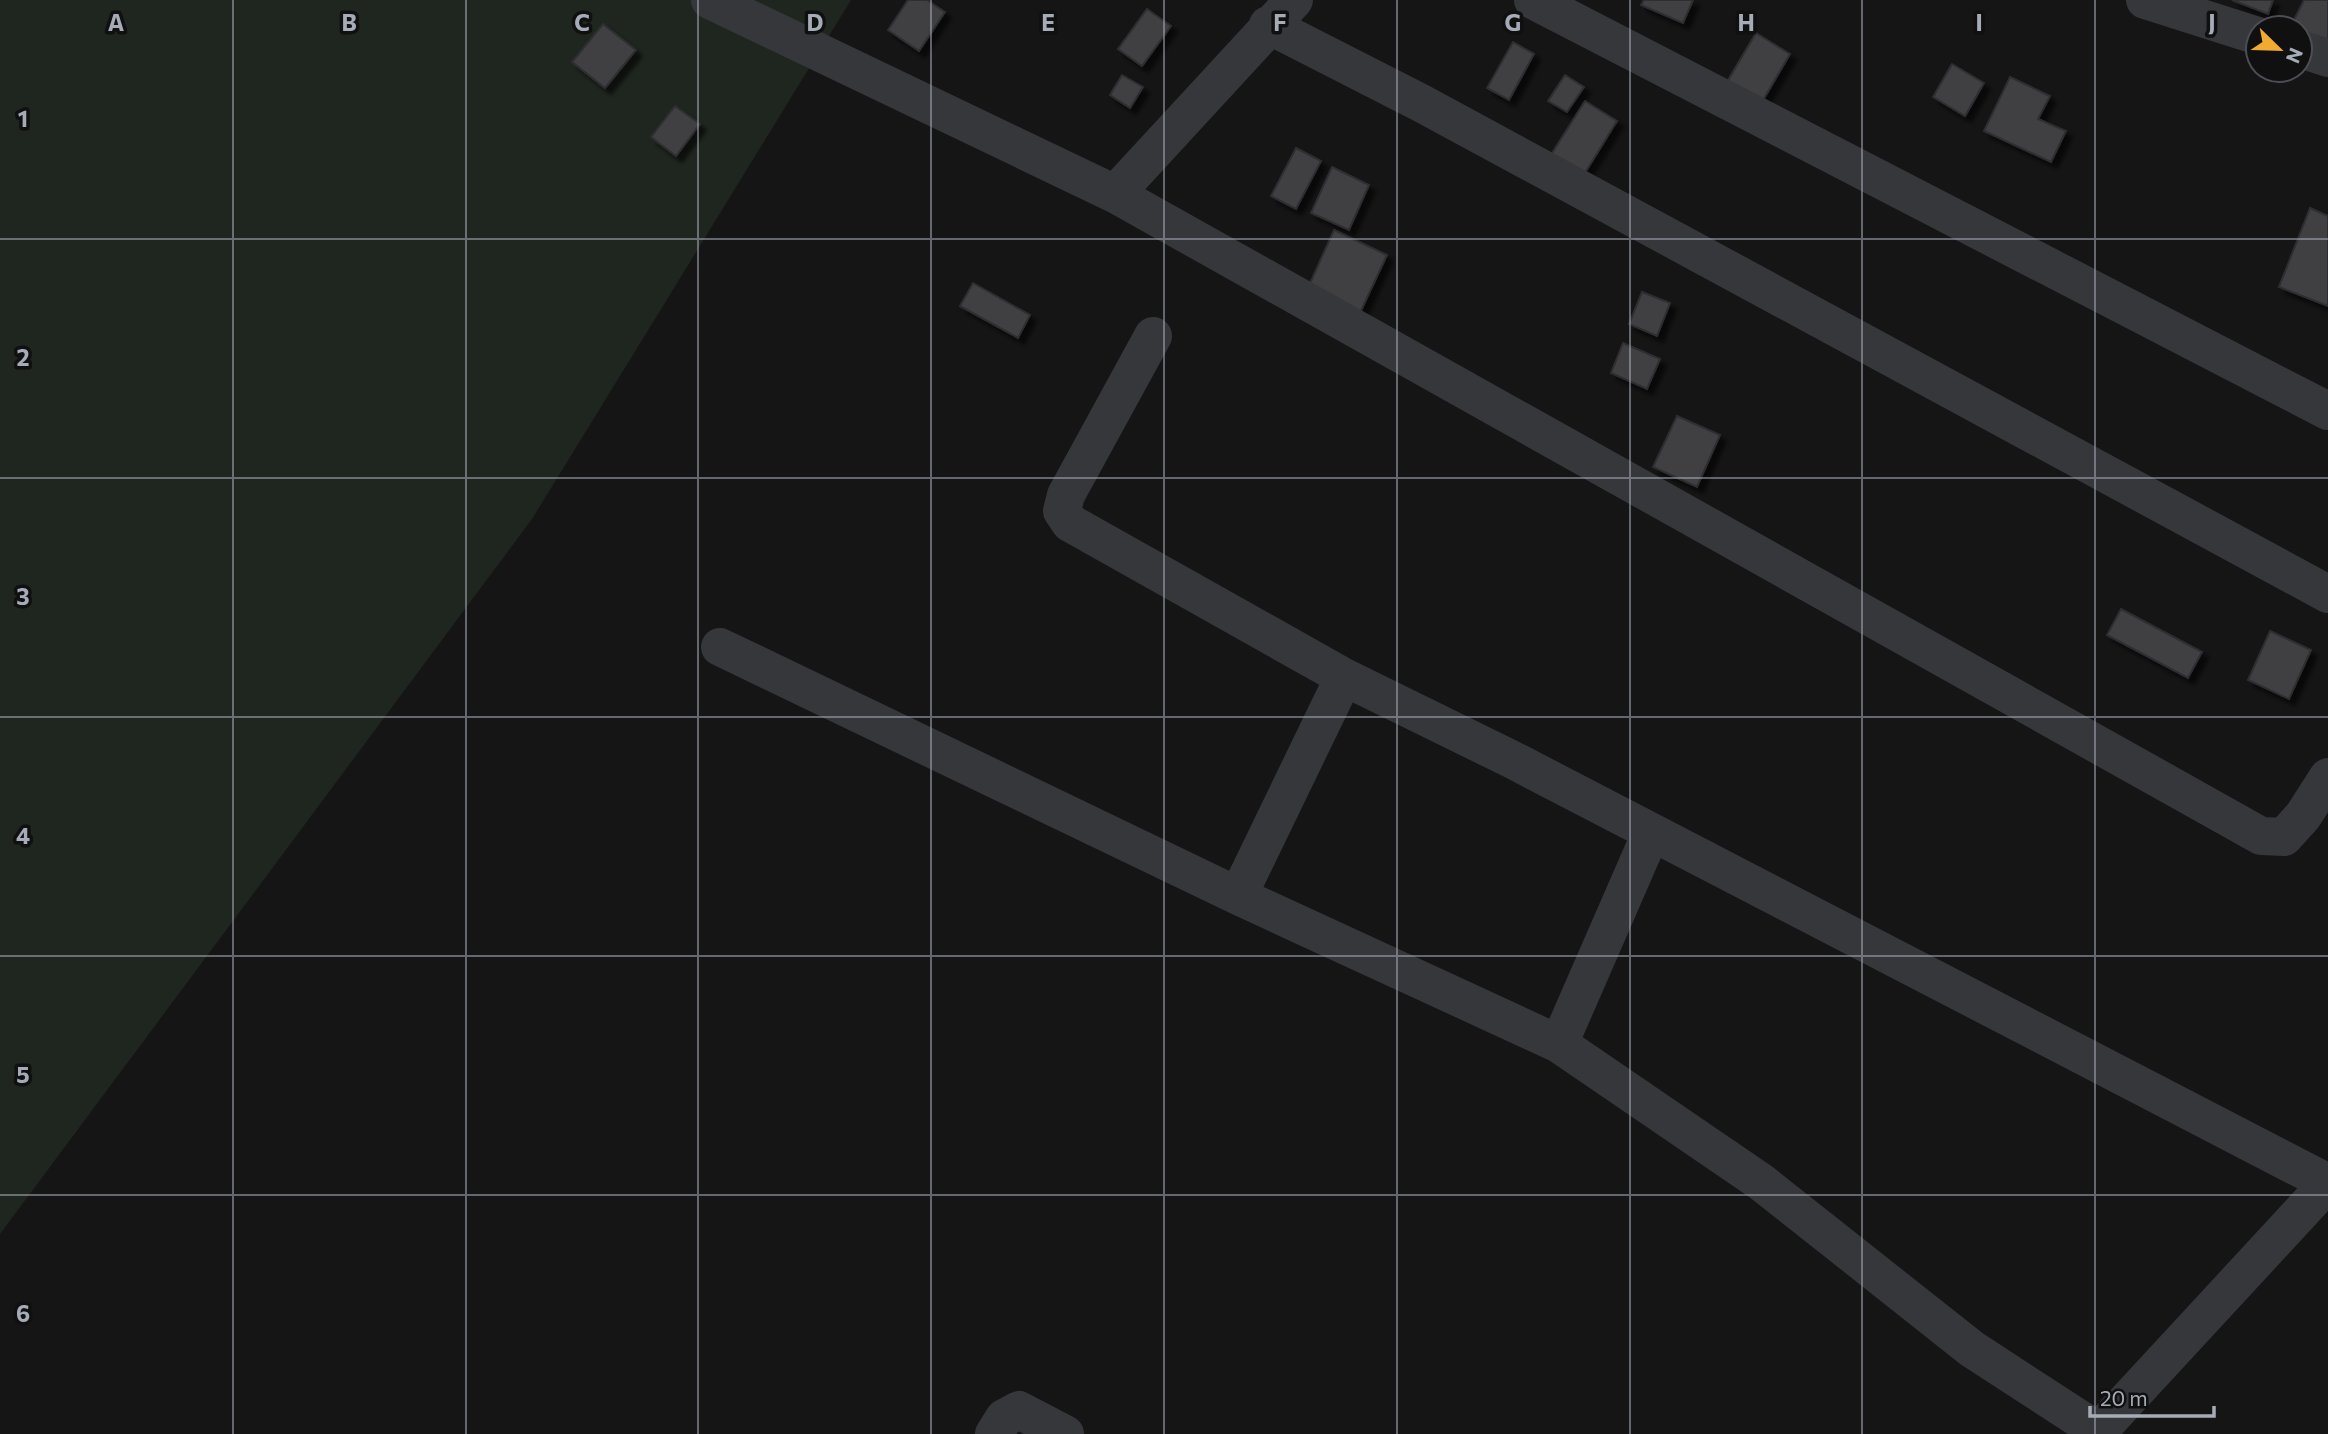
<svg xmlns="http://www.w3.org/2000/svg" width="2328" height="1434" font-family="Commissioner,sans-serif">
<defs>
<filter id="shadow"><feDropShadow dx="6" dy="6" stdDeviation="2" flood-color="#0009"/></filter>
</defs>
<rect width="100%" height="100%" fill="#151516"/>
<path fill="#1f261f" d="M0 0H851L532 519 0 1234Z"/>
<path fill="#3f4043" stroke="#2f2f32" stroke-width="2" filter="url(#shadow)" d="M908 0H927L945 12 919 51 888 30Z
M1644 0H1693L1683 23 1641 5Z
M2232 0H2273L2268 14Z
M2304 0H2328V50L2300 37V28H2290Z
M1147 9 1171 26 1142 66 1118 49Z
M603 24 636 50 605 88 572 62Z
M1756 33 1790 54 1762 102 1727 82Z
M1513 42 1534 54 1509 100 1487 88Z
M1952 64 1984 83 1965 116 1933 97Z
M1122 75 1143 87 1130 108 1110 95Z
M1565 75 1584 87 1567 112 1548 101Z
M2010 77 2050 96 2038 119 2066 131 2051 162 1984 131Z
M1585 101 1617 121 1580 181 1547 161Z
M675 106 700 124 676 156 651 137Z
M1296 148 1321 161 1296 209 1271 196Z
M1332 167 1369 185 1349 230 1311 213Z
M2310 208 2328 216V306L2279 287Z
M1334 230 1387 255 1359 315 1307 290Z
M973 283 1030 315 1018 338 960 306Z
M1642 292 1670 303 1657 336 1629 324Z
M1623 343 1660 359 1647 389 1611 373Z
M1677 416 1720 435 1697 487 1653 467Z
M2121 609 2202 652 2188 678 2107 635Z
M2270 631 2311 650 2289 699 2248 680Z"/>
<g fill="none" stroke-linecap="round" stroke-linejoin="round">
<path stroke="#36373b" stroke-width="38" d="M710 0 1115 194 2261 836 2284 837 2303 816 2328 777
M1533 0 2328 411
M2145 0 2258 36
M1268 25 1421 103 2328 594
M2300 49 2328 58
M1115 194 1294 0
M1153 336 1066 495 1062 511 1070 523 1344 677 1511 759 2328 1183 2096 1434
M720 647 1238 896 1559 1044 1761 1182 1972 1349 2098 1431
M1238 896 1344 677
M1559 1044 1651 833
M994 1434 1004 1418 1019 1410 1065 1434"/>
</g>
<path fill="none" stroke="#a6acb7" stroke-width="2" stroke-opacity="0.55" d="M233 0V1434M466 0V1434M698 0V1434M931 0V1434M1164 0V1434M1397 0V1434M1630 0V1434M1862 0V1434M2095 0V1434M0 239H2328M0 478H2328M0 717H2328M0 956H2328M0 1195H2328"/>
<g font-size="23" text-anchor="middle" font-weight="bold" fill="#a6acb7" stroke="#101011" stroke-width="7" stroke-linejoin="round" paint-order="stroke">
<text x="116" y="31">A</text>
<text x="349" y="31">B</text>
<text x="582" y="31">C</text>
<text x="815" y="31">D</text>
<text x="1048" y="31">E</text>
<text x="1280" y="31">F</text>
<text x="1513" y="31">G</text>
<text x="1746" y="31">H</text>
<text x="1979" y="31">I</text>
<text x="2212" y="31">J</text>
<text x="23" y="127">1</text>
<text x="23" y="366">2</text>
<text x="23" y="605">3</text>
<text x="23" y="844">4</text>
<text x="23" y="1083">5</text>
<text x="23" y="1322">6</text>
</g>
<g transform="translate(2279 49) rotate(113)"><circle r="33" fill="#101011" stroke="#4c4e53" stroke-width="2"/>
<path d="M0-5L12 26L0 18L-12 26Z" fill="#f1ab32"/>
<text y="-10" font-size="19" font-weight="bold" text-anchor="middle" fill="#a6acb7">N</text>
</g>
<path d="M2090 1406v10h124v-10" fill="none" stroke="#a6acb7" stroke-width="3.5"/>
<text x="2100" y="1406" font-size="21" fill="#a6acb7" stroke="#101011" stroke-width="5" paint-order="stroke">20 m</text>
</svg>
